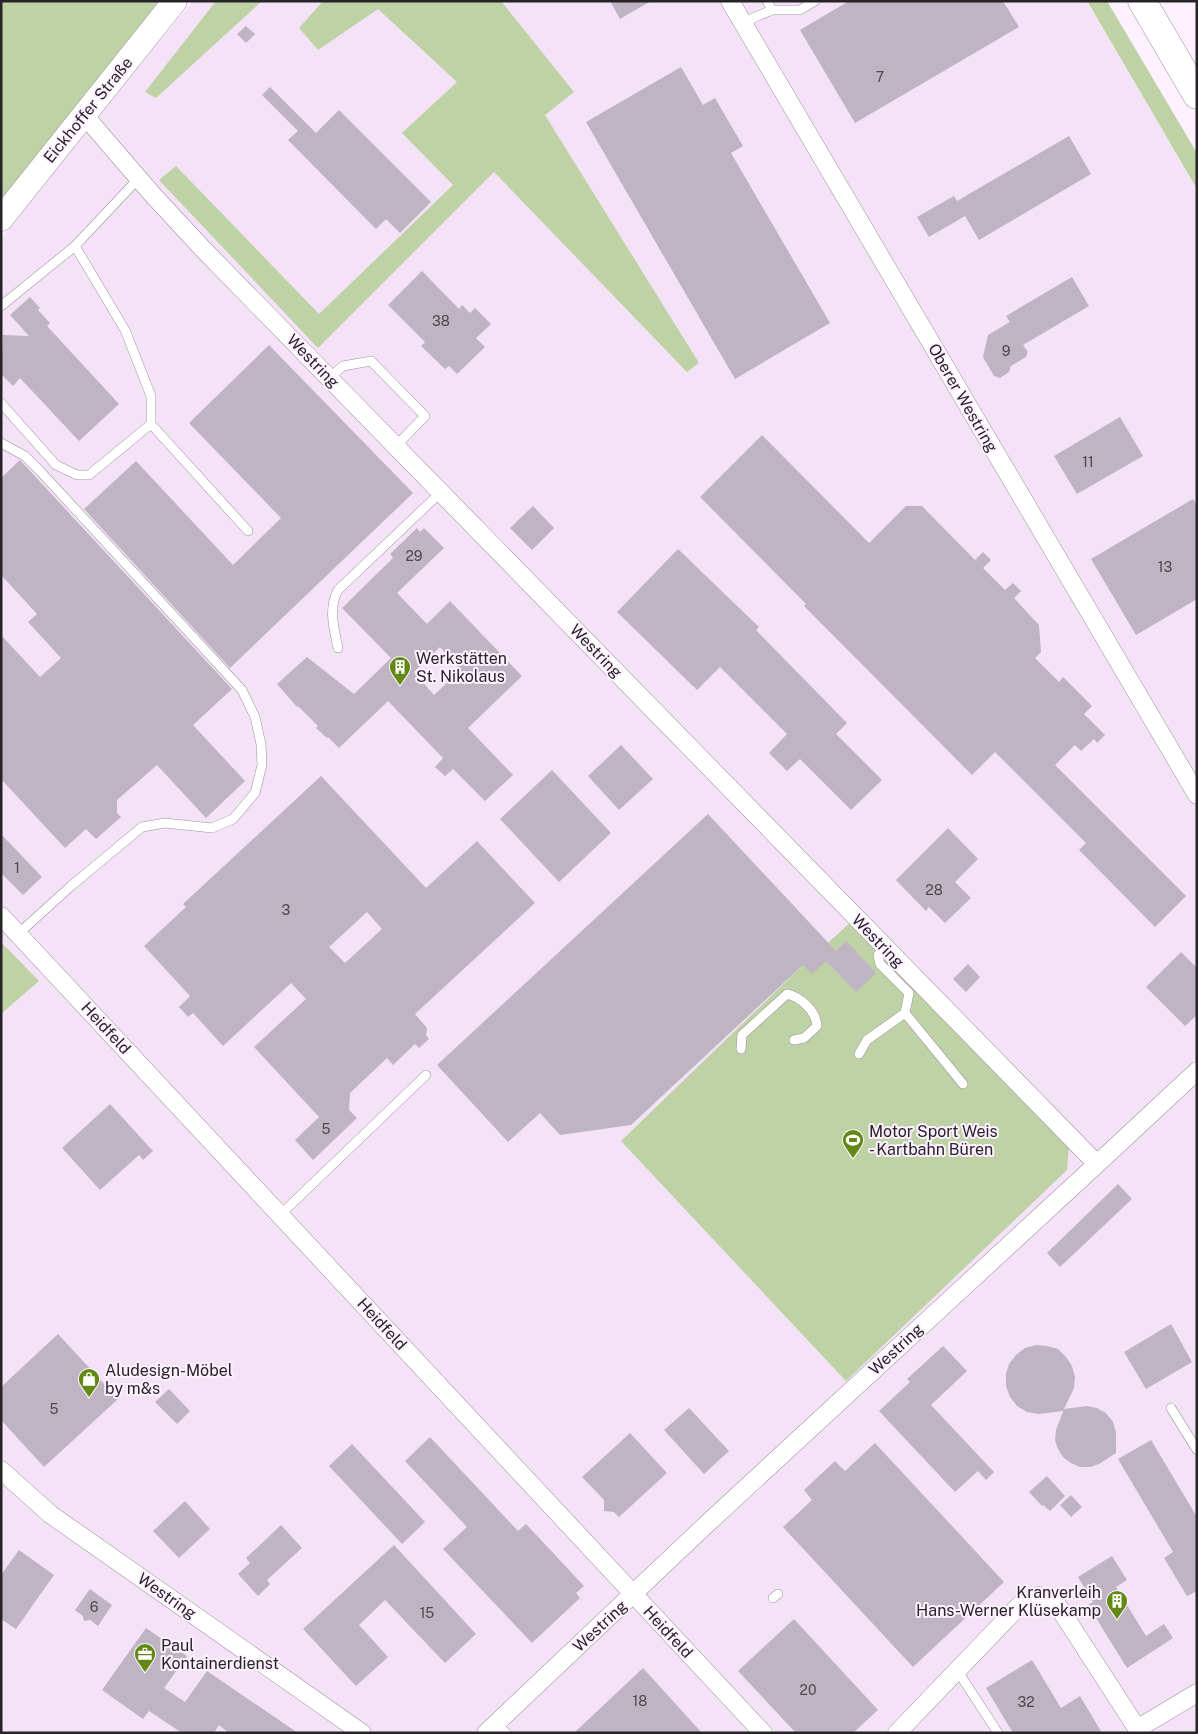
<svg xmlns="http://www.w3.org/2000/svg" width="1198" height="1734" font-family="'Public Sans',sans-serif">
<rect width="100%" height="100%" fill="#fdf1ff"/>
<path fill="#f4e3f6" d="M193 1H1086L1197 189V1733H1V239L108 103Z"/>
<path fill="#bed2a6" d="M1 1H159L3 198 1 195Z
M216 1H262L156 98 145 92Z
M323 1H501L574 92 545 115 699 363 687 372 494 172 318 348 159 180 176 166 319 314 453 185 402 133 457 82 378 9 318 50 299 28Z
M1087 1H1107L1197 153V189Z
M851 922 1069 1148 1067 1170 846 1381 621 1141 803 965Z
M1 942 39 981 1 1014Z"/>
<path fill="#bfb4c1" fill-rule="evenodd" d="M610 1H651L620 19Z
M849 1H1003L1019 27 855 123 800 30Z
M246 26 255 34 246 43 237 34Z
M681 67 703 105 715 98 743 146 731 153 830 323 735 379 586 122Z
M270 87 316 133 339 110 431 202 400 233 386 219 376 229 288 140 298 131 262 95Z
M1069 136 1091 174 979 240 965 216 929 237 917 217 954 196 957 201Z
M422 271 459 309 462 305 470 313 475 308 491 324 476 338 485 347 457 374 449 366 445 369 421 346 425 342 388 305Z
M1072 277 1089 306 1023 345 1028 352 1026 357 1011 366 1009 372 1000 378 994 376 983 357 988 335 1010 322 1006 316Z
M30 297 40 308 38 310 50 323 47 326 119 404 79 441 20 378 13 386 1 374 3 335 29 336 10 315Z
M269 345 413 493 230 668 84 509 136 461 233 565 281 518 189 423Z
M1120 417 1143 456 1077 494 1054 456Z
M762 435 869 543 906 506H922L975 560 983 552 991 560 983 568 1005 590 1013 583 1021 591 1014 598 1039 625 1041 652 1035 658 1059 682 1063 677 1092 706 1084 714 1105 735 1097 743 1094 739 1081 751 1075 745 1055 765 1186 896 1155 927 1079 850 1086 843 995 752 972 775 804 606 806 604 700 497Z
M20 460 232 689 193 725 245 781 206 818 157 765 117 800V813L121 817 96 839 86 829 65 848 1 779V635L40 677 61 658 28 622 37 614 1 575V478Z
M1193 499 1197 505V599L1136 635 1091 559Z
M533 506 554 528 532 550 510 528Z
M417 528 420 532 424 528 444 548 397 593 427 624 450 601 522 676 468 728 513 775 485 801 453 769 445 776 435 767 443 758 388 701 339 748 328 737 327 738 316 728 318 726 298 706 297 707 277 684 307 657 354 694 391 658 342 608 393 558 390 554ZM440 647 461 670 434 695 414 672Z
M678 549 759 627 756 630 847 723 836 734 882 780 851 810 800 759 787 771 769 753 787 734 720 667 697 690 617 612Z
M621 745 653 779 619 810 588 776Z
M552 770 611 833 559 882 500 819Z
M321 776 426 888 477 841 535 903 415 1014 427 1028 426 1035 429 1039 419 1048 415 1044 393 1065 387 1058 350 1093 349 1110 357 1118 313 1160 295 1140 319 1117 254 1047 306 999 291 983 223 1046 193 1013 188 1017 179 1007 190 996 144 946 186 907 183 904ZM367 912 382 929 345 963 329 947Z
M708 814 836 951 846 941 876 973 856 992 826 961 812 974 803 965 631 1125 560 1135 540 1113 508 1142 437 1065Z
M948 828 978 859 955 882 971 898 945 923 929 907 926 911 896 880Z
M1 834 42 877 23 895 1 873Z
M1181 952 1197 968V1015L1185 1026 1146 987Z
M968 964 980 977 966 992 953 979Z
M110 1104 153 1151 143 1160 139 1155 100 1190 62 1148Z
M1118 1184 1132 1199 1060 1267 1047 1253Z
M1171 1324 1192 1362 1146 1389 1124 1352Z
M58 1334 118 1399 44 1467 1 1420V1387Z
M1036 1345 1047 1346 1058 1349 1066 1357 1072 1366 1075 1377 1074 1388 1063 1411 1039 1414 1027 1412 1017 1406 1010 1397 1006 1386V1374L1009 1364 1016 1355 1025 1348Z
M943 1346 967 1371 931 1405 994 1472 986 1480 978 1471 955 1492 879 1411 910 1382 907 1379Z
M169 1389 190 1411 177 1424 155 1402Z
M1087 1406 1097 1408 1106 1413 1113 1422 1116 1432V1453L1099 1464 1090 1467H1080L1071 1463 1063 1457 1058 1449 1055 1440 1056 1430 1064 1409Z
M689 1408 729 1451 704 1474 664 1430Z
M630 1433 667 1473 619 1517 614 1512 604 1511V1500L582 1477Z
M430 1437 518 1531 526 1524 584 1586 576 1593 580 1598 532 1643 443 1549 467 1527 405 1461Z
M1151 1440 1197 1517V1591L1187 1596 1164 1558 1173 1552 1118 1459Z
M875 1443 1004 1582 913 1667 783 1527 812 1500 804 1490 835 1461 845 1471Z
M352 1444 425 1522 402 1544 329 1466Z
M1047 1476 1065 1496 1050 1511 1043 1505 1042 1506 1029 1492Z
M1071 1495 1082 1507 1071 1517 1060 1505Z
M185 1501 210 1529 179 1558 153 1531Z
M281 1525 302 1548 267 1580 270 1584 258 1596 238 1574 250 1563 246 1558Z
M394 1545 476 1634 445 1663 385 1600 359 1625 388 1657 356 1686 303 1629Z
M19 1550 54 1575 16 1629 1 1619V1575Z
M1112 1556 1127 1580 1116 1587 1146 1636 1164 1624 1173 1638 1127 1668 1088 1605 1093 1602 1078 1577Z
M90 1589 112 1605 98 1626 90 1620 84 1621 83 1616 75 1610Z
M794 1619 878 1710 853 1733H796L738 1671Z
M146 1628 187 1656 164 1688 185 1702 207 1671 298 1733H229L219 1725 214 1733H182L149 1711 143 1719 102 1690Z
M1032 1660 1061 1708 1080 1696 1102 1733H1013L986 1688Z
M643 1668 702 1733H574Z"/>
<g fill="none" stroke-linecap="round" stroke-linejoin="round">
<g stroke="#9b909d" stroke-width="10">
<path id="service" d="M772 10H800L815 1
M743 25 753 18 772 10 767 1
M1 306 75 246
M329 378 343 366 371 361 425 416 396 446
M1 403 56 465 77 475H89L151 424V396L125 330 75 246 138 179
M151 424 248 531
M1 443 25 456 40 471 242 690 255 717 261 744 262 765 255 793 233 819 212 828 165 823 142 827 71 886 18 934
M338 648C334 628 328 609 338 590L441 492
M905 1013 963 1084
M741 1049 742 1035 787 994C801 997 816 1011 817 1026L804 1038 794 1040
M859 1054 867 1040 905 1013 909 993 880 964 878 955 885 948
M280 1215 426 1075
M1171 1408 1197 1450
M773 1598 778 1594
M957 1670 998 1733
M497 1723 506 1733"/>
</g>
<g stroke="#9b909d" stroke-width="19">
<path id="minor" d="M730 1 1197 795
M84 115 152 194 202 248 1097 1164 710 1521 486 1733
M1 916 763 1733
M1097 1164 1197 1071
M1 1470 50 1514 362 1733
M1137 1729 1197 1693
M897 1733 1020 1605 1039 1596 1056 1603 1140 1733"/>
</g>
<g stroke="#9b909d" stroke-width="25">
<path id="secondary" d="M1 219 175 1"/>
</g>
<g stroke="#9b909d" stroke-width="29">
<path id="primary" d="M1142 1 1197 95"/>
</g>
<use href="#service" stroke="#fff" stroke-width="9"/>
<use href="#minor" stroke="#fff" stroke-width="18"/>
<use href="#secondary" stroke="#fff" stroke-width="24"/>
<use href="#primary" stroke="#fff" stroke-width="28"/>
</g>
<defs>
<g id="building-pin" transform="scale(1.125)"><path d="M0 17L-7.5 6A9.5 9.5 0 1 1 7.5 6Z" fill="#618913" stroke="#fdf1ff"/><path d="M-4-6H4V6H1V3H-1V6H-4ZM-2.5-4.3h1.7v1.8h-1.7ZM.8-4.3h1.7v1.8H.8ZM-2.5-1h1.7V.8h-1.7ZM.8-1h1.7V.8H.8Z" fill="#fff"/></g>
<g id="stadium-pin" transform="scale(1.125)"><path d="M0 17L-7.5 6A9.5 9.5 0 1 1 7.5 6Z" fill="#618913" stroke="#fdf1ff"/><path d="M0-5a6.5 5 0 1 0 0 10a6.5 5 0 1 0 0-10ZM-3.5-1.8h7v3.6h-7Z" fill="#fff"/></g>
<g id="shop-pin" transform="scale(1.125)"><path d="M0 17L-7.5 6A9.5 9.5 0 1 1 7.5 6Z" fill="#618913" stroke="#fdf1ff"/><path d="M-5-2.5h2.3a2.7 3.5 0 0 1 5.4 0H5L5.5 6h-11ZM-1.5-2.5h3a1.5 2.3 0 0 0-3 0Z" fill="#fff"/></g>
<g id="office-pin" transform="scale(1.125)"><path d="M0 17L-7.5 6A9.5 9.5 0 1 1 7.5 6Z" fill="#618913" stroke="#fdf1ff"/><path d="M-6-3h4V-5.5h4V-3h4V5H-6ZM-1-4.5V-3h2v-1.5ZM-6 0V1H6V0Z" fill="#fff"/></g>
</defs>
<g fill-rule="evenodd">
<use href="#building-pin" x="400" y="667"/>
<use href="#stadium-pin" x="853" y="1140"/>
<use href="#shop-pin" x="89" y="1379"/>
<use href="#building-pin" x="1117" y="1601"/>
<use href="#office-pin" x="145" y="1654"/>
</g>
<g text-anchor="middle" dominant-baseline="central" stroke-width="4" stroke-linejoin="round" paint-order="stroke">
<g font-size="14" fill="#4d474e">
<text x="880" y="77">7</text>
<text x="441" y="321">38</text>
<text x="1006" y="351">9</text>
<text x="1088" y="462">11</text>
<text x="414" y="556">29</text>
<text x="1165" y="567">13</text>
<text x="17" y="868">1</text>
<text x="934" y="890">28</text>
<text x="286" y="910">3</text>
<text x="326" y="1129">5</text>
<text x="54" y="1409">5</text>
<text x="94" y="1607">6</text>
<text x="427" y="1613">15</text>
<text x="808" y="1690">20</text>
<text x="640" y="1701">18</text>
<text x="1026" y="1702">32</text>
</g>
<g font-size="16" fill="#272328" stroke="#fdf1ff">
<text transform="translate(88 110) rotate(-51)">Eickhoffer Straße</text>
<text transform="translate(313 361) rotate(46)">Westring</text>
<text transform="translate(963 398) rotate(60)">Oberer Westring</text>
<text transform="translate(596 651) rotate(46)">Westring</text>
<text transform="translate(878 941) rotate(46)">Westring</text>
<text transform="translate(106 1028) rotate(47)">Heidfeld</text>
<text transform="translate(382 1324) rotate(47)">Heidfeld</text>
<text transform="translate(896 1349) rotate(-43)">Westring</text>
<text transform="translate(167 1596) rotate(35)">Westring</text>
<text transform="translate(600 1626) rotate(-43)">Westring</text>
<text transform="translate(668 1632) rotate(47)">Heidfeld</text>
</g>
<g font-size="16" fill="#272328" stroke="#fdf1ff" text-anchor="start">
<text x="416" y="658">Werkstätten<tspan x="416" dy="18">St. Nikolaus</tspan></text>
<text x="869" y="1131">Motor Sport Weis<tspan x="869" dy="18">- Kartbahn Büren</tspan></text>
<text x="105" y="1370">Aludesign-Möbel<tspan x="105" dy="18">by m&amp;s</tspan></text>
<text x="1101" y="1592" text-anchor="end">Kranverleih<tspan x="1101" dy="18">Hans-Werner Klüsekamp</tspan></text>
<text x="161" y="1645">Paul<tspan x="161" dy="18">Kontainerdienst</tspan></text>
</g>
</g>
<rect width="1198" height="1734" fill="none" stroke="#272328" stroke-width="5"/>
</svg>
